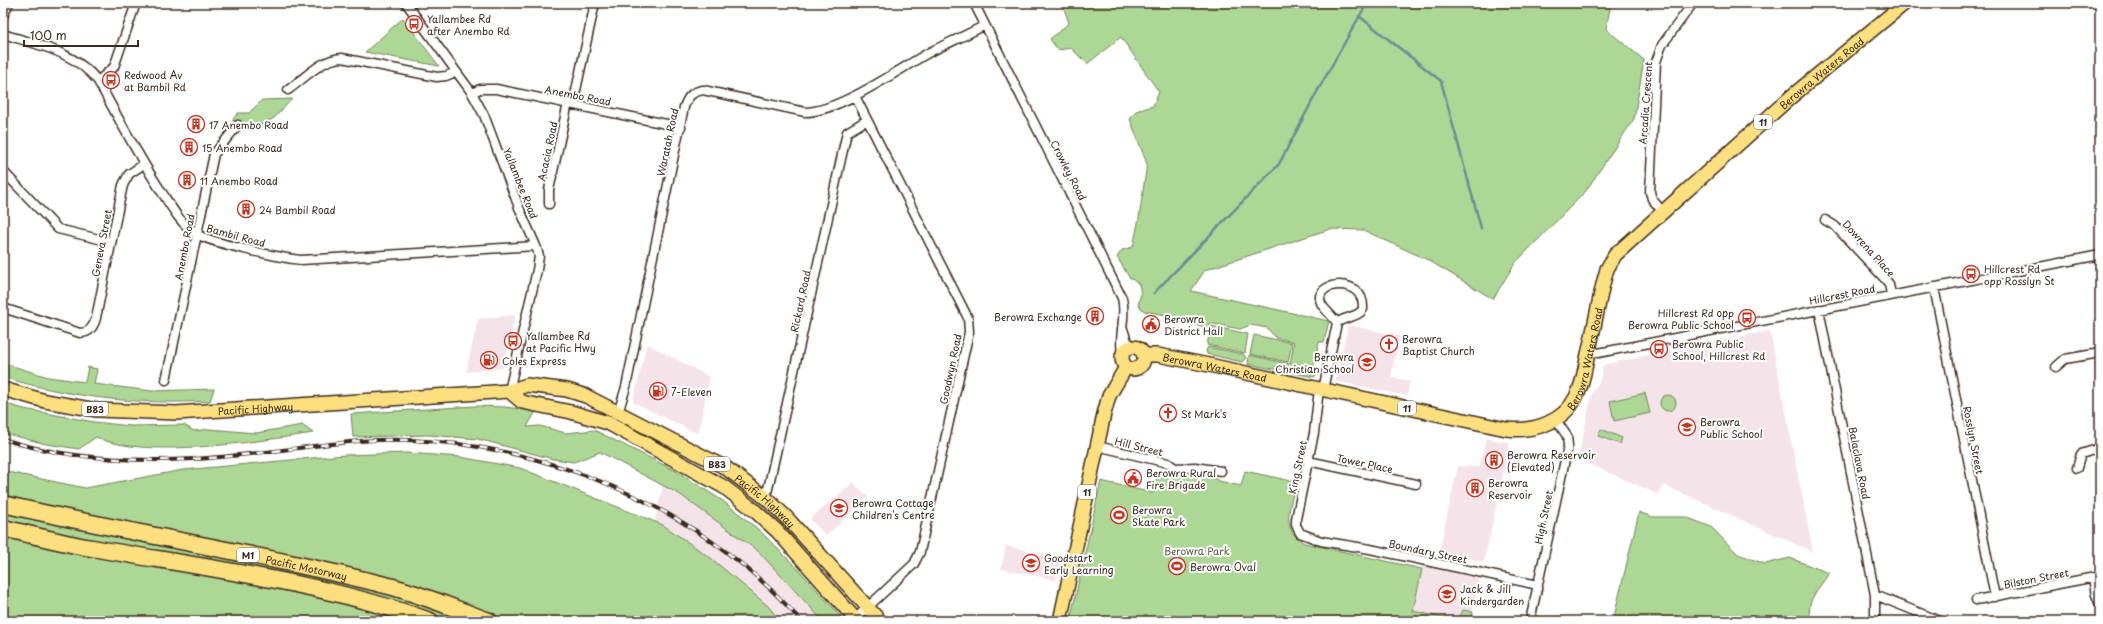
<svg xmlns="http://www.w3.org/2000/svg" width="2103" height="624" font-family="'Playpen Sans',sans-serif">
<rect width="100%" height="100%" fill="#fff"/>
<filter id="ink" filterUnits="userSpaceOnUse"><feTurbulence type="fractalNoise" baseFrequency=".025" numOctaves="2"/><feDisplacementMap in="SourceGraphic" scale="8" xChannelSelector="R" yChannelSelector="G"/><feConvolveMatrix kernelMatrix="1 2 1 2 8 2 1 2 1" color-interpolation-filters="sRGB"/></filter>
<g filter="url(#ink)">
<path fill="#f4e4ea" d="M515 315 503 368 466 372 478 319Z
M1348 325 1399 336 1391 377 1410 381 1407 396 1335 381Z
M1770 331 1813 552 1664 485 1657 494 1578 459 1592 394 1600 380 1603 367 1606 364Z
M647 344 710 377 698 434 633 402Z
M1486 438 1510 443 1484 562 1439 552 1458 466 1479 467Z
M853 482 868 497 826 536 810 519Z
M663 485 756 545 786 578 805 603 824 621H760L651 538Z
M1006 546 1061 558 1056 580 1001 569Z
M1423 565 1480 577 1471 621 1411 620Z"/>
<path fill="#add795" stroke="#74805a" d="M1062 3H1611L1606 29 1644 60 1634 119 1585 192 1515 263 1493 299 1428 260 1363 230 1330 229 1205 270 1191 291 1329 321 1324 342H1319L1313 370 1316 371V375L1314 377 1248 364 1249 355 1290 364 1294 342 1276 338 1267 328 1251 325 1240 329 1209 323 1208 327 1176 322 1177 317 1144 311 1138 305 1141 293 1139 284 1129 277 1117 257 1122 250 1133 247 1139 218 1147 164 1130 119 1136 111 1153 106 1159 92 1121 37 1087 64 1071 48 1058 50 1050 39 1069 23Z
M403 18 439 66 365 52Z
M292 99 274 118 255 129 232 120 238 113H249L262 100Z
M1211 326 1248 334 1245 353 1207 345Z
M1254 335 1292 343 1288 362 1250 354Z
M1208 347 1243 354 1246 358 1242 362 1207 354 1206 350Z
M3 363 48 377 85 382 88 367 97 369 94 384 152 391 214 389 210 401C139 405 71 398 3 377Z
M1645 393 1650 413 1614 421 1610 401Z
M1660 403a8 8 0 1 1 16 0a8 8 0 1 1-16 0Z
M3 403 24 409 94 422 131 426 184 425 194 431 209 429 256 433 302 425 313 433C260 441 143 460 96 437L79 449 46 444 3 433Z
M475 406 505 407 536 411 527 427 540 426 566 433 594 430 676 471 723 501 759 530 800 571 845 621H823L758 551 679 494 600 452 574 462 553 459 478 439 429 435 353 437 351 414Z
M1601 429 1622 438 1620 444 1598 436Z
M407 453 460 457 520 468 663 525 712 559 768 606 780 621H3V471L85 488 183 470 345 455Z
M1196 469 1219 481 1241 486 1245 471 1296 482C1291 506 1279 528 1304 543L1422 569 1413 611 1458 621 1463 610 1473 612 1471 621H1070L1101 481 1153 493 1158 472 1177 476 1184 470Z
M1639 512 1652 517H1686L1711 527 1738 554 1765 564 1790 558 1829 573C1820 588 1803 602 1812 621H1613Z"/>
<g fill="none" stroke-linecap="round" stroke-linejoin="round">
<path stroke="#6a8b98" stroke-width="2.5" d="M1359 16 1441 81 1481 228
M1154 293 1279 164 1318 90 1367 3"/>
<g stroke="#3b2a1e" stroke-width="11">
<path id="minor" d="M406 3 472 93 484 115 520 210 536 246 539 256 537 270 509 391
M974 3 1122 298C1127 317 1118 335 1122 353
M3 16 9 3
M3 34C38 45 74 51 98 81 119 119 139 158 163 194 172 208 181 224 195 233 210 243 281 258 301 260L536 246
M98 81 114 67 136 3
M288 90C305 78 321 59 342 58L437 77 446 76 456 72
M472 93 480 89H496L681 127
M573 104 595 3
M3 171 58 229 111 242
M549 204V190L568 103
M1662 211 1652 199 1650 192 1656 62 1662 45 1693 3
M1825 220 1835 226 1885 279 1889 284 1891 295
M1934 287 1995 597
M3 308 80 333C90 333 94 326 96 318L123 185 129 174 144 164
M1819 309 1875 595V621
M1123 329 1127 341 1132 346
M1589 351 1598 353 2100 255
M2056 367 2065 359 2100 353
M166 380 214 154 238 125
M1319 389 1314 433 1296 519V525L1300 533 1321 541 1370 549 1538 585
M1323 390 1337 323C1345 316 1358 318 1363 309 1365 275 1312 281 1321 303 1324 310 1333 316 1337 323
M618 413 626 387 684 107C688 96 692 92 703 90L805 112C839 112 899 69 930 52 948 43 967 35 985 25
M1097 446 1168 463 1175 468 1195 467 1221 471
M1308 461 1416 484
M2077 468 2081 454 2100 448
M766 498 847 132 867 120
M2093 578 2096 595 2100 604
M1875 595 1940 621
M1976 600 2100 576
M855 619 914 564 920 552 969 332 968 318 855 96
M1530 621 1568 446 1567 436 1556 420"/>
</g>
<g stroke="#3b2a1e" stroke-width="16">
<g id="primary">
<circle cx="1133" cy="358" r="11"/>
<path id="s1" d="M1144 355H1158L1209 365 1506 429C1533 432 1563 423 1576 397 1584 383 1585 365 1589 350 1594 328 1598 306 1603 284L1607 269 1615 255 1792 96 1905 3"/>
<path id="s2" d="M3 389 45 401 97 410 176 413 509 391 527 385 567 390 586 396 726 468 766 498 787 518 880 621"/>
<path d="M509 391 522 402 571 412 608 423 724 487 754 510 777 531 857 621"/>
<path d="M1060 621 1104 414 1109 396 1126 367"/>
</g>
</g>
<g stroke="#3b2a1e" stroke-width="19">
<g id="motorway">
<path id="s3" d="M3 504C132 534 264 554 393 587 425 596 458 610 489 621"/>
<path d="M3 528C33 535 62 543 92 548 205 568 321 582 430 621"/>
</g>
</g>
<use href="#minor" stroke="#fff" stroke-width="8"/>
<use href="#primary" stroke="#fce080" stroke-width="13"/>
<use href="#motorway" stroke="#fce080" stroke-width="16"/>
<g stroke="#3b2a1e" stroke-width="4">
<path id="rail" d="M3 439C64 459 130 462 194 459 249 456 304 446 360 441 519 430 696 500 801 621"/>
</g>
<use href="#rail" stroke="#fff" stroke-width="2.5" stroke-dasharray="8" stroke-linecap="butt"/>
</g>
</g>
<defs>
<g id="bus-ring" transform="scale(0.9)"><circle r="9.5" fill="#fff" stroke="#c8321e" stroke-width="1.5"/><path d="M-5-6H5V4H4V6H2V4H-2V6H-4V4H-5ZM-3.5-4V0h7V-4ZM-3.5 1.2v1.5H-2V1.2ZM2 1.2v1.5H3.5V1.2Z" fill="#c8321e"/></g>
<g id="building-ring" transform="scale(0.9)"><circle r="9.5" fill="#fff" stroke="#c8321e" stroke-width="1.5"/><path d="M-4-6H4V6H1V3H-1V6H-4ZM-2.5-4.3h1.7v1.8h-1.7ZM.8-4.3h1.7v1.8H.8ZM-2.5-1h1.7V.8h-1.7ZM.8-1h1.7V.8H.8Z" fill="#c8321e"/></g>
<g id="civic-ring" transform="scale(0.9)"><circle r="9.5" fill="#fff" stroke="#c8321e" stroke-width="1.5"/><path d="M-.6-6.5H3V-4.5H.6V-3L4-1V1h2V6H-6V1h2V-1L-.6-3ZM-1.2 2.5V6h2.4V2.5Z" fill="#c8321e"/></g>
<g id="church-ring" transform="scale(0.9)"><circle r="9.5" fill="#fff" stroke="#c8321e" stroke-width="1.5"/><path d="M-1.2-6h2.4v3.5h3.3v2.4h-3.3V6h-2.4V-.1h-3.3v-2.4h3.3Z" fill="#c8321e"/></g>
<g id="fuel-ring" transform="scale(0.9)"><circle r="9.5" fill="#fff" stroke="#c8321e" stroke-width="1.5"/><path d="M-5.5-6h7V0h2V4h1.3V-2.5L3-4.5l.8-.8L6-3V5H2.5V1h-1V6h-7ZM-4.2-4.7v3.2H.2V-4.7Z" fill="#c8321e"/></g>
<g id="school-ring" transform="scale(0.9)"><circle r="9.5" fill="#fff" stroke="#c8321e" stroke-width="1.5"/><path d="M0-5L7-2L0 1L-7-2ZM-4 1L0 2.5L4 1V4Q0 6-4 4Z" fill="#c8321e"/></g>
<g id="stadium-ring" transform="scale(0.9)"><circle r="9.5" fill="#fff" stroke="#c8321e" stroke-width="1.5"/><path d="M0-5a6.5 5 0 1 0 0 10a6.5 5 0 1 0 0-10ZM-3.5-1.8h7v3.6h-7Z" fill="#c8321e"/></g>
</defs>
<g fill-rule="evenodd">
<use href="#bus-ring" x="414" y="24"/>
<use href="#bus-ring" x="111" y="80"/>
<use href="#building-ring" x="196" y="124"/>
<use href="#building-ring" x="189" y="147"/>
<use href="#building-ring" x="187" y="180"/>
<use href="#building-ring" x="246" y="209"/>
<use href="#bus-ring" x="1971" y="274"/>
<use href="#building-ring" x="1095" y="316"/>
<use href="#bus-ring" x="1747" y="318"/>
<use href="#civic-ring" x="1151" y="324"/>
<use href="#bus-ring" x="513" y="341"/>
<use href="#church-ring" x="1389" y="344"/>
<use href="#bus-ring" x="1659" y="349"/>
<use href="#fuel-ring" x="489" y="360"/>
<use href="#school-ring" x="1367" y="362"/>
<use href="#fuel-ring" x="658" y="391"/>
<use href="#church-ring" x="1168" y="413"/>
<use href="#school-ring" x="1687" y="427"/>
<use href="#building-ring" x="1494" y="460"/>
<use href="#civic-ring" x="1133" y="478"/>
<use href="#building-ring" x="1475" y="488"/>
<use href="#school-ring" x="839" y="508"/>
<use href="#stadium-ring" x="1119" y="515"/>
<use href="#school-ring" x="1031" y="563"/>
<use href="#stadium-ring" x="1177" y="566"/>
<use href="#school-ring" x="1447" y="594"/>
</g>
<g text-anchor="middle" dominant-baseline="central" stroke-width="4" stroke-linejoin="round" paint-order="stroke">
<g fill="#fff" stroke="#766a62" stroke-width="1">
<rect x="1754" y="115" width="18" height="14" rx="3"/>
<rect x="1398" y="401" width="18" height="14" rx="3"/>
<rect x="82" y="402" width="26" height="14" rx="3"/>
<rect x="704" y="457" width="26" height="14" rx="3"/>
<rect x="1078" y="485" width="18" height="14" rx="3"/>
<rect x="237" y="548" width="22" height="14" rx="3"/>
</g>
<g font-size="9" font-weight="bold" fill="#3b2a1e">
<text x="1763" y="122">11</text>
<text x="1407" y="408">11</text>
<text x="95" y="409">B83</text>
<text x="717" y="464">B83</text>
<text x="1087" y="492">11</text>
<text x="248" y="555">M1</text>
</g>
<g font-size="10" fill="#3b2a1e" stroke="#fff" text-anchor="start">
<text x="427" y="18">Yallambee Rd<tspan x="427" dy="12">after Anembo Rd</tspan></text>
<text x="124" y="74">Redwood Av<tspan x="124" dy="12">at Bambil Rd</tspan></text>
<text x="209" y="124">17 Anembo Road</text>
<text x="202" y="147">15 Anembo Road</text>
<text x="200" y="180">11 Anembo Road</text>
<text x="259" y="209">24 Bambil Road</text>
<text x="1984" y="268">Hillcrest Rd<tspan x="1984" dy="12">opp Rosslyn St</tspan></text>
<text x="1734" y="312" text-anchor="end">Hillcrest Rd opp<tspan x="1734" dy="12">Berowra Public School</tspan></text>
<text x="1082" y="316" text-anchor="end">Berowra Exchange</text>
<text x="1164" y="318">Berowra<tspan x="1164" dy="12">District Hall</tspan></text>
<text x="526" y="335">Yallambee Rd<tspan x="526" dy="12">at Pacific Hwy</tspan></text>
<text x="1402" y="338">Berowra<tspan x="1402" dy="12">Baptist Church</tspan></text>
<text x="1672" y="343">Berowra Public<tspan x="1672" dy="12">School, Hillcrest Rd</tspan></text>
<text x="1354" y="356" text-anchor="end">Berowra<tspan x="1354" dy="12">Christian School</tspan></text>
<text x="502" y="360">Coles Express</text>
<text x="671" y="391">7-Eleven</text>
<text x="1181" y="413">St Mark's</text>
<text x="1700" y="421">Berowra<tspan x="1700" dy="12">Public School</tspan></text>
<text x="1507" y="454">Berowra Reservoir<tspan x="1507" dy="12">(Elevated)</tspan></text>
<text x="1146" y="472">Berowra Rural<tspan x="1146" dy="12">Fire Brigade</tspan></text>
<text x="1488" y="482">Berowra<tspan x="1488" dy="12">Reservoir</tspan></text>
<text x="852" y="502">Berowra Cottage<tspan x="852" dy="12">Children's Centre</tspan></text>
<text x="1132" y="509">Berowra<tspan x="1132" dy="12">Skate Park</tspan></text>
<text x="1044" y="557">Goodstart<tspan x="1044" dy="12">Early Learning</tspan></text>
<text x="1190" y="566">Berowra Oval</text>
<text x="1460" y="588">Jack &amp; Jill<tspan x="1460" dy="12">Kindergarden</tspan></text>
</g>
<g font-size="10" fill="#3b2a1e" stroke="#fff">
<text stroke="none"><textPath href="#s1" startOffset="875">Berowra Waters Road</textPath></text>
<text transform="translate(578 95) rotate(11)">Anembo Road</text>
<text transform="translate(1645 103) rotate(-86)">Arcadia Crescent</text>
<text transform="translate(667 142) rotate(-78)">Waratah Road</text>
<text transform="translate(547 151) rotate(-78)">Acacia Road</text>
<text transform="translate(1069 170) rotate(63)">Crowley Road</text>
<text transform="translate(521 183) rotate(68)">Yallambee Road</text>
<text transform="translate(236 235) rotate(15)">Bambil Road</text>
<text transform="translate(101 243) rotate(-79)">Geneva Street</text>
<text transform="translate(184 247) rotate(-79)">Anembo Road</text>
<text transform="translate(1869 248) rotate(48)">Dowrena Place</text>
<text transform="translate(1842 294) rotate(-11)">Hillcrest Road</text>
<text transform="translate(800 301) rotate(-78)">Rickard Road</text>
<text stroke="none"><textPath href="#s1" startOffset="491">Berowra Waters Road</textPath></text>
<text stroke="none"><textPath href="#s1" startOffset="72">Berowra Waters Road</textPath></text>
<text transform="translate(950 369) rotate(-78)">Goodwyn Road</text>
<text stroke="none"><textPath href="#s2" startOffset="255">Pacific Highway</textPath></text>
<text transform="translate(1974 440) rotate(79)">Rosslyn Street</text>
<text transform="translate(1139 446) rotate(14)">Hill Street</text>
<text transform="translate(1365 463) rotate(12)">Tower Place</text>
<text transform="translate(1860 463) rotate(79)">Balaclava Road</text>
<text transform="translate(1297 467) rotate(-78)">King Street</text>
<text stroke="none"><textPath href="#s2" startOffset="797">Pacific Highway</textPath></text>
<text transform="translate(1543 517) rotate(-78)">High Street</text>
<text transform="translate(1428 551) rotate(12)">Boundary Street</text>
<text stroke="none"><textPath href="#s3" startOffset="310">Pacific Motorway</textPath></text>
<text transform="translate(2036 578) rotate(-11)">Bilston Street</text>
</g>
<g font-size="10" fill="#5d5e42" stroke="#fff">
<text x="1197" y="550">Berowra Park</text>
</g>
</g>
<rect width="2103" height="624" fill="none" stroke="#fff" stroke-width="16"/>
<rect x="8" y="8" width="2087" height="608" fill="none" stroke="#3b2a1e" stroke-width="1.5" filter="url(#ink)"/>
<path d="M24 40v6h114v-6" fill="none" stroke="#3b2a1e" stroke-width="2"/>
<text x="30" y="40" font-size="12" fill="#3b2a1e" stroke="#ffffff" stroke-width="3" paint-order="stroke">100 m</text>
</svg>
